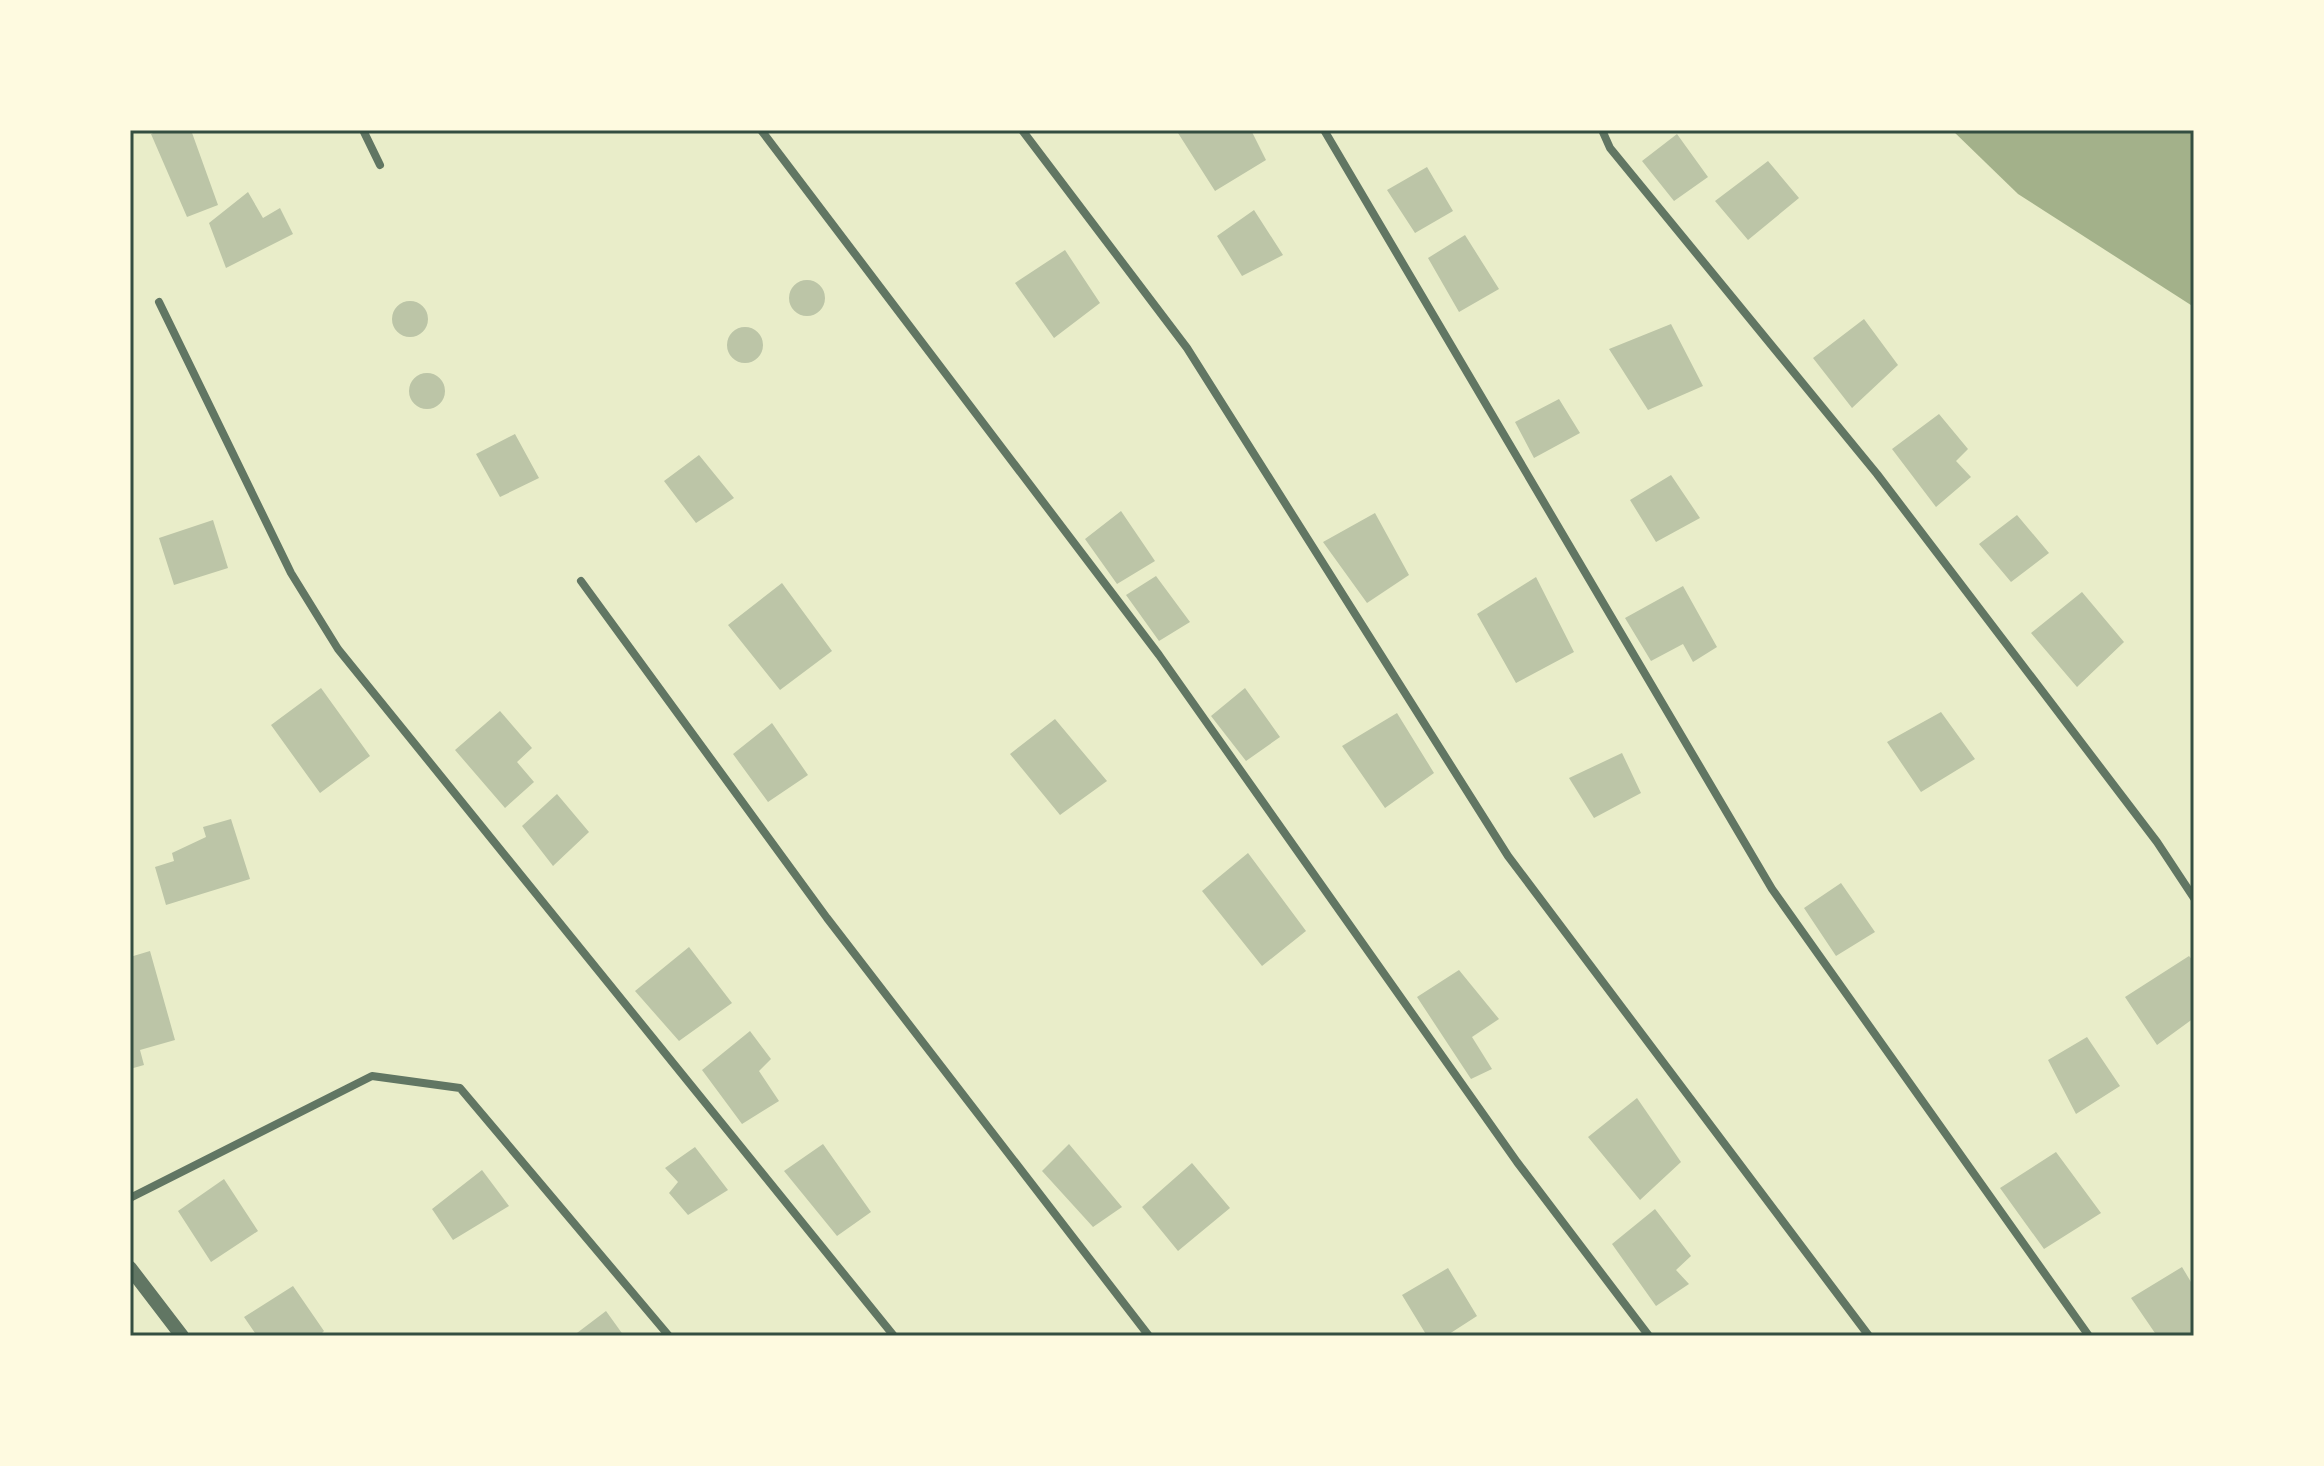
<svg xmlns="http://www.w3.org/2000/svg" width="2324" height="1466" font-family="'Roboto Condensed',sans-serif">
<rect width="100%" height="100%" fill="#e9edc9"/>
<path fill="#a3b18a" d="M1952 130H2194V307L2018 194Z"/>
<path fill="#bcc5a7" d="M160 130H191L218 205 187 217 151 134Z
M1182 130H1251L1266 160 1215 191 1178 133Z
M1677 134 1708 177 1674 201 1642 161Z
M1768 161 1799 198 1748 240 1715 201Z
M1427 167 1453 211 1415 233 1387 190Z
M248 192 263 218 280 208 293 234 226 268 209 223Z
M1254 210 1283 255 1242 276 1217 236Z
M1465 235 1499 289 1459 312 1428 258Z
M1065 250 1100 303 1054 338 1015 283Z
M789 298a18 18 0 1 1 36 0a18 18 0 1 1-36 0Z
M392 319a18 18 0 1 1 36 0a18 18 0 1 1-36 0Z
M1864 319 1898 365 1852 408 1813 358Z
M1671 324 1703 386 1648 410 1609 349Z
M727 345a18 18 0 1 1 36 0a18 18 0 1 1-36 0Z
M409 391a18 18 0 1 1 36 0a18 18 0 1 1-36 0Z
M1559 399 1580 433 1534 458 1515 422Z
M1939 414 1968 449 1956 461 1971 477 1936 507 1892 449Z
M515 434 539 478 500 497 476 454Z
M699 455 734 498 696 523 664 481Z
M1671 475 1700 518 1656 542 1630 500Z
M1121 511 1155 561 1117 584 1085 539Z
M1375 513 1409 575 1367 603 1323 542Z
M2017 515 2049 553 2011 582 1979 544Z
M213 520 228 568 174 585 159 538Z
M1156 576 1190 622 1159 641 1126 595Z
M1536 577 1574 652 1516 683 1477 614Z
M782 583 832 651 780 690 728 625Z
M1683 586 1717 647 1693 662 1683 644 1651 661 1625 618Z
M2082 592 2124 642 2077 687 2031 633Z
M321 688 370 756 320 793 271 725Z
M1245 688 1280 737 1246 761 1211 716Z
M500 711 532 748 517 762 534 782 505 808 455 750Z
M1941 712 1975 759 1921 792 1887 742Z
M1397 713 1434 773 1385 808 1342 746Z
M1055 719 1107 781 1060 815 1010 754Z
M772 723 808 775 768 802 733 754Z
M1622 753 1641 793 1594 818 1569 778Z
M557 794 589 832 553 866 522 826Z
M231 819 250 879 166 905 155 867 174 861 172 853 206 837 203 827Z
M1248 853 1306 931 1262 966 1202 891Z
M1841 883 1875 932 1836 956 1804 908Z
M689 947 732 1003 679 1041 635 991Z
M150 951 175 1040 140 1050 144 1065 130 1069V957Z
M2189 956 2194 962V1018L2157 1045 2125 997Z
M1459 970 1499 1019 1472 1037 1492 1069 1471 1079 1417 997Z
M750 1031 771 1059 759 1071 779 1101 742 1124 702 1070Z
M2087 1037 2120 1086 2076 1114 2048 1060Z
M1637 1098 1681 1162 1640 1200 1588 1137Z
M823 1144 871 1212 837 1236 784 1171Z
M1069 1144 1122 1207 1093 1227 1042 1171Z
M695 1147 728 1190 688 1215 669 1193 678 1182 665 1168Z
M2056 1152 2101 1213 2044 1249 2000 1188Z
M1192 1163 1230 1208 1178 1251 1142 1207Z
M482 1170 509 1206 453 1240 432 1209Z
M224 1179 258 1231 211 1262 178 1211Z
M1655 1209 1691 1256 1676 1270 1689 1284 1656 1306 1612 1244Z
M2182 1267 2194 1287V1332L2189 1336H2157L2131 1298Z
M1448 1268 1477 1316 1446 1336H1427L1402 1295Z
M293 1286 324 1331 319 1336H257L244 1317Z
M606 1311 624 1336H573Z"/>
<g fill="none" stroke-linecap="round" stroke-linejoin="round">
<path stroke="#617663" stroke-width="8" d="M363 130 380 165
M761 130 1159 655 1517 1162 1649 1336
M1022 130 1187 348 1508 856 1869 1336
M1324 130 1772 889 2089 1336
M1602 130 1610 148 1877 474 2157 842 2194 898
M159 302 291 573 338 649 894 1336
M581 581 827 918 1149 1336
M130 1198 372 1076 460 1088 669 1336"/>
<path stroke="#617663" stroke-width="14" d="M130 1268 182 1336"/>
</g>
<rect width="2324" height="1466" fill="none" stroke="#fefae0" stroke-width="264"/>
<rect x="132" y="132" width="2060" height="1202" fill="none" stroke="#344e41" stroke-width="3"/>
</svg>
